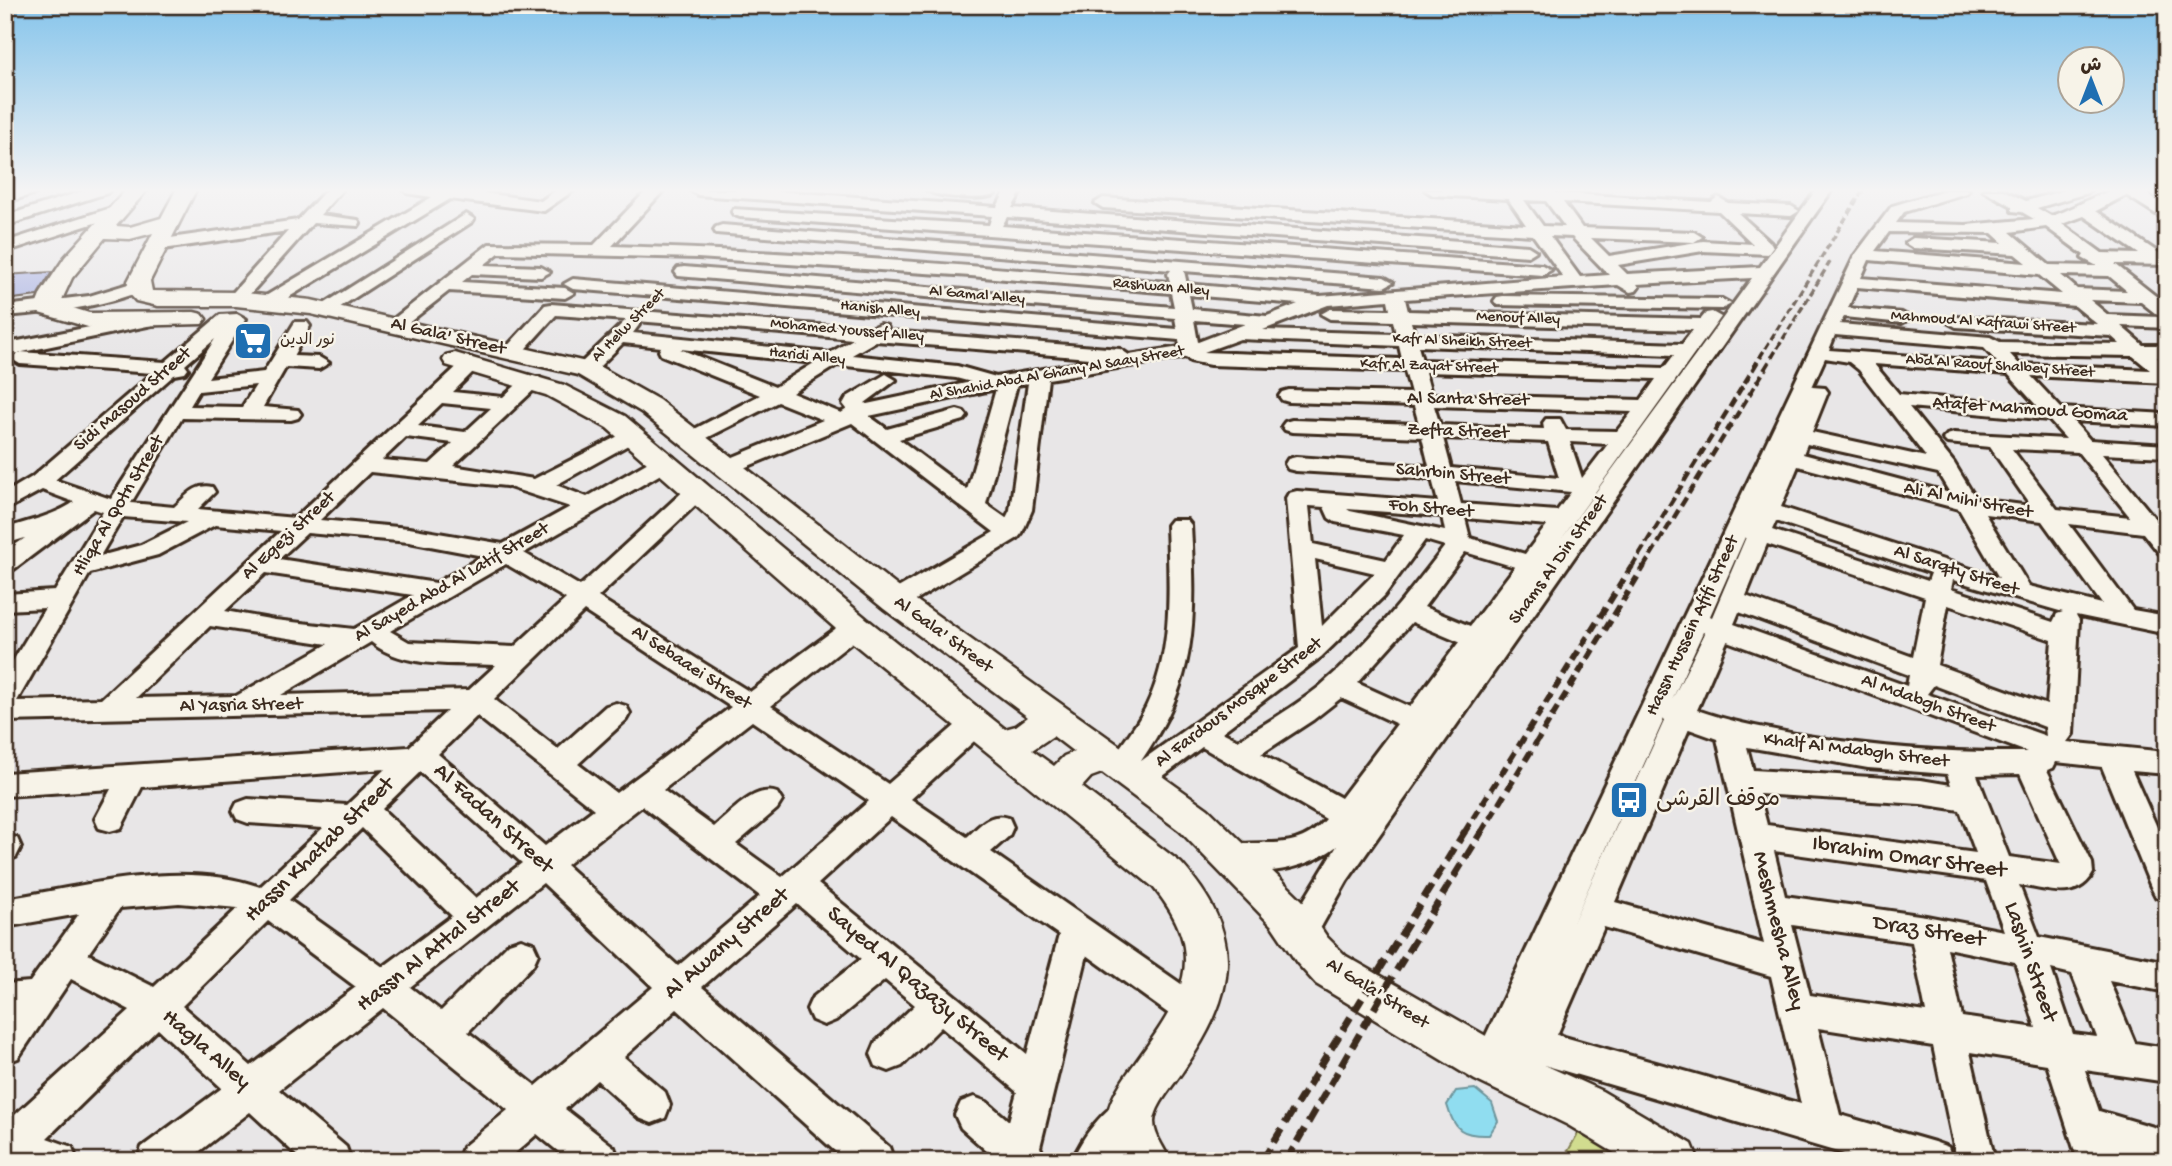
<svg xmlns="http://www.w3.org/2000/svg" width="2172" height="1166" font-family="'Gochi Hand','Playpen Sans Arabic',sans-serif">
<rect width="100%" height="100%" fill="#e8e6e7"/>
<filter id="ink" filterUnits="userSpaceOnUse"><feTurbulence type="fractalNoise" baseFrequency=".0143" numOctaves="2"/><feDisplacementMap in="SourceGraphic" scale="14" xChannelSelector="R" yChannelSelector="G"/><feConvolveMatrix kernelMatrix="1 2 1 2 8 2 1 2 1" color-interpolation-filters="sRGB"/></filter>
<g filter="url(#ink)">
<path fill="#d1dc8f" stroke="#868356" stroke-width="2" d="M1582 1126 1632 1161H1578L1567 1153Z"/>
<path fill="#90ddf0" stroke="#6e959c" stroke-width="2" d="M1475 1089 1492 1103 1498 1121 1489 1135C1462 1136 1454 1130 1447 1105L1456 1091Z"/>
<path fill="#aab2e3" stroke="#3b2a1e" stroke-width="2" d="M52 272 37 296 5 300V275Z"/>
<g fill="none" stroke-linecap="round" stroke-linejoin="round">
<g stroke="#3b2a1e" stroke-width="6">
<path id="minor" d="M15 190H39L36 193 5 203V193Z
M86 190H110L107 193 5 226V216Z
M326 190H342L320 215 358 220 360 223 358 226 313 223 242 303H230L227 299 288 231 156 250 148 245 156 240 298 220Z
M404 190H462L541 201 556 190H574L544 211 450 199 276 305H264L261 301 264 297 432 197 407 193Z
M647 190H664L612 246C798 251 984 267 1170 282L1168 274 1171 270 716 233 714 230 716 227 722 225 1384 277 1393 282 1384 287 1184 271 1187 284 1320 296 1563 277 1533 235 1103 208 1095 203 1103 198 1526 225 1508 199 1433 195 1425 190H1554L1556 193 1711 202 1718 197 1728 203 1791 206 1799 211 1791 216 1738 213 1771 243 1773 247 1768 254 1703 251 1618 265 1627 274 1760 267 1816 190H1832L1347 881 1312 943 1300 947 1288 943 1284 933 1337 846C1307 869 1259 879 1222 866L1217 857 1222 848C1259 835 1294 857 1326 819L1202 747 1150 786 1140 789 1130 786 1126 777 1112 775 1108 767C1119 746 1135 729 1146 707 1174 651 1169 586 1167 525L1171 520H1187L1191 525C1196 621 1198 679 1141 761L1299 648 1286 498 1289 493 1297 491 1438 502 1432 479 1296 471 1288 469 1285 464 1288 459 1296 457 1429 466 1422 437 1292 432 1285 430 1282 426 1285 422 1292 420 1419 424 1414 406 1289 402 1282 400 1279 396 1282 392 1289 390 1411 393 1405 371 1210 365 1190 361 1186 357 1048 379 1032 510 1022 533 1018 538 904 607 895 609 886 607 883 601 886 595 994 532 852 423 729 474 721 472 718 467 721 462 823 420 778 402 699 442H685L681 438 685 434 760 395 661 355 659 351 661 347 623 343 593 373H579L576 369 579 365 626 320 556 315 519 356 512 358 502 352 545 305 551 304 869 329 880 324 887 326 889 331 1120 349 1129 355 1180 347 1179 340 573 289 564 284 573 279 1177 329 1175 318 678 276 675 272 678 268 684 267 1174 307 1171 293 971 276 698 258 499 253 484 265 541 267 550 272 541 277 472 274 462 282 565 288 574 293 565 298 449 291 402 328 396 330 387 324 489 244 594 245ZM1524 200 1546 201 1565 227 1543 226ZM1563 202 1719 211 1753 244 1703 241 1609 256 1591 238 1694 242 1702 237 1694 232 1582 228ZM1550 236 1572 237 1609 275 1580 277ZM1752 278 1560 541 1721 317 1712 312 1706 313 1701 319 1408 311 1405 299 1618 285 1630 292 1636 291 1639 287 1637 284ZM1189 295 1298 304 1267 316 1192 309ZM1388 300 1390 310 1330 309 1321 314 1330 319 1393 321 1396 334 1263 330 1328 305ZM1194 320 1245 324 1198 342ZM637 321 853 339 830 353 633 333 639 325ZM1411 322 1693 330 1682 344 1415 335ZM1240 339 1399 346 1402 359 1204 352ZM876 341 1102 359 996 377 957 366 852 355ZM1418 346 1674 355 1664 368 1422 360ZM680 349 814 363 775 387ZM837 365 956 378 971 382 867 404 865 403 896 380 886 374 847 397 843 404 847 409 841 413 792 393ZM1425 372 1656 379 1641 400 1431 394ZM1028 383 1010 510 1006 518 986 504 1017 385ZM996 389 967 490 899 439 964 420 967 416 964 412 957 410 887 429 869 416ZM1434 406 1632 412 1617 431 1566 430 1560 419H1546L1543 423 1544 429 1440 425ZM1443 438 1548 442 1559 478 1451 468ZM1570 442 1608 444 1582 478ZM1455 481 1571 492 1557 511 1461 504ZM1309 506 1324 507 1329 518 1335 522 1404 535 1386 560 1313 544ZM1347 509 1442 516 1445 531 1350 511ZM1465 518 1547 525 1525 554 1470 538ZM1425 540 1445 546C1407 596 1367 646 1319 687 1294 707 1265 724 1238 740L1222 732 1321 657 1384 596ZM1465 552 1515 567 1470 626 1424 607ZM1315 559 1375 573 1322 626ZM1412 622 1459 642 1410 707 1357 683ZM1341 698 1397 724 1341 798 1261 754 1313 720Z
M690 190H761L997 207 1006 190H1022L1012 208 1528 246 1536 251 1528 256 1007 217 1002 226 1542 265 1551 270 1542 275 740 217 734 215 732 212 734 209 989 225 992 216 698 195Z
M927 190H990L995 194C986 201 936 197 927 190Z
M1945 190H1969L1966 193 1904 212 1896 223 1966 225 2034 219 2022 212 2012 211V206L1983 190H2003L2026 201 2065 190H2090L2087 193 2037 208 2051 216C2078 209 2111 181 2139 190 2148 193 2159 203 2167 209V221L2126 195 2096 211 2162 255H2167V265L2115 264 2167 305V328L2121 326 2143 345H2167V357H2157L2167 365V383L2031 376 2061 408 2167 414V426L2073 421 2090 440 2167 445V457L2102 454 2157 521 2167 523V555L2159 553 2143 533 2069 524 2133 610 2167 616V634L2076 615 2079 620 2073 734 2067 742 2167 752V774L2132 771 2167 850V900L2156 897 2151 887 2102 767 2056 762 2053 768 2047 770 2092 863 2093 873C2078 902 2046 889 2019 885L2039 937 2167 962V992L2109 981 2135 1043 2167 1048V1082L2085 1070 2099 1111 2167 1131V1161H2139L2113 1153 2116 1161H2078L2047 1064 1970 1052 1995 1161H1957L1933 1046 1818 1028 1840 1115 1934 1142 1948 1147 1953 1161H1868L1544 1065 1533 1090 1520 1096 1507 1090 1502 1077 1491 1081 1478 1076 1473 1064 1478 1052 1855 255 1892 206ZM2084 216 2139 254 2102 253 2062 224ZM2046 227 2084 255 2082 258 2097 266 2049 265 2010 232ZM1889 232 1992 233 2003 243 1913 238 1905 243 1913 248 2015 254 2026 263 1875 251ZM1869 260 2039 275 2062 294 1861 278ZM2061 275 2109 276 2127 291 2077 289ZM1857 287 2075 306 2097 324 1956 317 1947 322 1956 327 2111 336 2120 344 2000 342 1990 337 1840 324 1844 317 1902 323 1911 318 1902 313 1848 308ZM2090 300 2141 302 2160 317 2108 315ZM1835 335 1984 348 1997 362 1829 350ZM2010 354 2133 356 2150 370 2019 364ZM1825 358 1849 362 1859 370 1926 457 1812 432 1828 392 1825 388 1812 387ZM1874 364 2008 374 2037 406 1899 394ZM1909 407 2049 420 2066 439 1954 433 1947 435 1943 439 1947 443 1990 447 2031 506 1976 499 1954 463ZM1807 444 1938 473 1950 493 1803 454ZM2012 449 2078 452 2130 517 2057 509ZM1798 466 1959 509 1999 578 1781 507ZM1985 514 2042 521 2102 604 2029 586ZM1776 521 1931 573 1928 581 1772 530ZM1746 537 1712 617 1710 616 1745 537ZM1767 544 1925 597 1913 657 1746 596ZM1953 580 2063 612 2057 614 2053 622 1951 589ZM1948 605 2052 640 2047 705 1937 665ZM1739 612 1909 675 1907 686 1734 624ZM1703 632 1705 633 1672 700ZM1727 641 2027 752C1952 753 1881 748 1807 736 1769 729 1734 723 1697 710ZM1934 685 2045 727 2046 736 1927 694ZM1664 719H1665L1571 927ZM1689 729 1717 739 1764 944 1615 902ZM1747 747 1868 768 1947 774 1951 785 1921 780 1753 770ZM2020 774 2060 863 2061 864 2009 857 1977 775ZM1759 794 1921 804 1960 810 1976 853 1767 825ZM1774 851 1986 881 2004 931 1926 916 1785 896ZM1792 925 1912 942 1926 1012 1810 995ZM1604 927 1771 976 1801 1104 1557 1035ZM1947 948 2015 962 2036 1028 1962 1017ZM2051 969 2072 974 2097 1037 2073 1034Z
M120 205 128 210 126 213 5 252V242Z
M466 214 474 219 472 222 331 313H319L316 309Z
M138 281 144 282 147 286 144 290C99 308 53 312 5 316V306L89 296Z
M1503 296 1722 299 1731 304 1722 309 1497 305 1494 301 1497 297Z
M237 314 246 319 208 378 264 372 295 322H307L310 326 293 356 319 357 329 363 319 369 286 367 263 407 298 410 301 414 298 418 291 420 182 418 131 503 174 507C186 497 195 483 212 487L215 492 198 509 295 518 464 360 471 358 481 364 453 392 503 397 525 377H539L542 381 539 385 453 466 534 479 632 429 639 431 642 435 639 439 556 485 587 497 657 457H673L676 462 673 467 524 553 580 586 689 486H705L708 491 705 496 598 597 750 692 846 621 855 618 864 621 868 627 864 633 771 706 888 784 964 718 974 715 984 718 988 725 984 732 911 799 967 837C981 824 990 812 1009 818L1013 827 1009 836 991 852 1207 1002 1212 1013 1207 1024 1195 1029 1183 1024 1087 955 1040 1147 1046 1161H998L961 1128 955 1115 961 1102 974 1097 987 1102 1009 1121 1017 1092 941 1027 902 1066 889 1071 876 1066 871 1054 876 1042 915 1005 885 980 836 1020 824 1025 812 1020 807 1009 812 998 861 959 797 904 702 987 889 1147 894 1161H846L677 1009 624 1057 665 1092 670 1105 665 1118 652 1123 639 1118 597 1080 565 1109 614 1147 619 1161H570L537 1134 506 1161H458L463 1147 508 1110 383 1008 279 1090 346 1147 351 1161H303L250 1112 187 1161H137L142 1147 222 1088 158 1029 47 1138 72 1147 77 1161H5V1124L130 1010 71 979 18 1058 5 1063V984L30 982 79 914 5 927V899C86 886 180 859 260 887L323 828 248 823 237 819 233 811 237 803 248 799 347 805 385 769 142 787 121 828 110 831 99 828 95 819 111 789 5 796V773L409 747 447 711 5 721V674L45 608 5 610V594L55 591 103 512 94 509 14 569 5 572V552L25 538 5 544V529C29 520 55 516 74 502L42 490 5 510V493L32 477 153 373 20 364 10 358 20 352 165 362 220 315ZM215 339 111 499 55 480 174 375 185 373 188 369 185 365ZM256 385 242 407 190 406 199 391ZM442 403 491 408 465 432 418 426ZM406 437 453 443 430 464 382 460ZM370 472 506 486 570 507 503 544 409 528 320 520ZM123 517 187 522 141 545 100 556ZM215 525 281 531 101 699 17 701 90 573 158 555ZM307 533 409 542 483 556 436 583 279 559ZM506 564 566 599 514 647 409 642 390 631ZM266 573 413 595 354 629 275 620 225 611ZM584 611 731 707 616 793 578 764 626 720 630 713 626 706 616 703 606 706 558 749 494 699ZM210 626 328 644 236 696 136 698ZM371 642C403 669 456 663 496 665L469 690 281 695ZM477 716 594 809 545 846 438 754ZM752 721 869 801 782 877 736 844 777 809 782 801 777 793C754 785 731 813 714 827L663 790ZM420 772 522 863 476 898 382 809ZM642 806 760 896 678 966 566 865ZM891 817 1059 935 1027 1054 818 884ZM362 828 452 916 383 967 289 900ZM543 883 653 987 536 1086 468 1032 533 965 538 954 533 943 521 939 509 943 441 1011 410 987ZM179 903 238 908 154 987 88 954 120 908ZM268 921 356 987 251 1066 182 1006Z
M151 315 157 316 160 320 157 324 13 354 5 350 6 344 13 342Z
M5 835 17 838 21 847 16 857 5 861Z
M1128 1097 1141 1102 1147 1115 1141 1128 1115 1161H1072C1082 1137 1105 1106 1128 1097Z"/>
</g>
<g stroke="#3b2a1e" stroke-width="5">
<path id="major" d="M126 190H147L116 226 130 227 161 218 176 190H196L150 281 152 291 236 292 311 300 595 364 659 400 906 593 1208 809 1302 900 1327 937 1346 956 1507 1048 1602 1091 1692 1144 1699 1161H1628L1568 1125 1475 1080 1316 984 1297 963 1272 926 1180 831 1102 773 1091 777 1082 787 1181 863C1248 937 1236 994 1183 1071 1174 1085 1155 1105 1154 1122 1154 1136 1165 1148 1170 1161H1117C1112 1149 1106 1138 1106 1125 1106 1103 1122 1080 1135 1063 1181 999 1211 957 1153 887L843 635 607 428 546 395 446 365 443 360 446 355 455 353 564 385 625 416 867 619 1005 729 1016 726 1028 717 884 609 641 412 578 375 311 314 236 306H158L136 301 127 291 128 281 153 233 130 239 105 238 72 278 60 304 89 313 194 312 202 314 206 319 202 324 88 327 39 313 35 308 41 293 65 257ZM1053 736 1074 752 1064 756 1054 766 1032 750Z"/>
</g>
<use href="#minor" fill="#f7f3e8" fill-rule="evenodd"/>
<use href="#major" fill="#f7f3e8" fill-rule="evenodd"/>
<path stroke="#3b2a1e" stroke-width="3.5" stroke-dasharray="7 3.5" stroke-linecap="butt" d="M1760 357 1863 190
M1772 357 1830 262"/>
<path stroke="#3b2a1e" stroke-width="4.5" stroke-dasharray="10 4.5" stroke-linecap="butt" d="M1631 568 1761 356
M1643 568 1773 356"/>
<path stroke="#3b2a1e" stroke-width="6" stroke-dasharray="11 6" stroke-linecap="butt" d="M1464 833 1632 566
M1481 833 1644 566"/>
<path stroke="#3b2a1e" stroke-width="7" stroke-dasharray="15 7" stroke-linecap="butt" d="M1262 1161 1465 831
M1286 1161 1393 976 1482 831"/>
</g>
</g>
<linearGradient id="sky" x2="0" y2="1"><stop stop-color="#85c4eb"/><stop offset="0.54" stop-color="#f5f4f4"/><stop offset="1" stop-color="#f5f4f4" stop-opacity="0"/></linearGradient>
<rect width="2172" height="353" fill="url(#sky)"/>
<defs>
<g id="supermarket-square" transform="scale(2.0125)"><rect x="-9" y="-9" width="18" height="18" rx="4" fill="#1f6fb2" stroke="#f7f3e8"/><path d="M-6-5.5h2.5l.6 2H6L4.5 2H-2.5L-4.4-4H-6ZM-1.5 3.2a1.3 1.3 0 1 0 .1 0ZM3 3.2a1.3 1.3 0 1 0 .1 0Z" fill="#fff"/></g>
<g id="bus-square" transform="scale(2.0125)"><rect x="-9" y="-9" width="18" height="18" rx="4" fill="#1f6fb2" stroke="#f7f3e8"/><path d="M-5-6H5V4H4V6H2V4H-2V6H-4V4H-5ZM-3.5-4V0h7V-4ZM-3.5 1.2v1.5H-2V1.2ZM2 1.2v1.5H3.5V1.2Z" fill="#fff"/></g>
</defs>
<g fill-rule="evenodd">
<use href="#supermarket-square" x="253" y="341"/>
<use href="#bus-square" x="1629" y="800"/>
</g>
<g text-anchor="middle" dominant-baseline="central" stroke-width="5" stroke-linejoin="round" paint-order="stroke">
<g font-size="16" fill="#3b2a1e" stroke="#f7f3e8">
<text transform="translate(1161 288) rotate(5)">Rashwan Alley</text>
<text transform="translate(977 296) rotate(5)">Al Gamal Alley</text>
<text transform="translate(880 310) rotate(5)">Hanish Alley</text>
<text transform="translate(1518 319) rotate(2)">Menouf Alley</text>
<text transform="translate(1983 323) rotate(4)">Mahmoud Al Kafrawi Street</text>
<text transform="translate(629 326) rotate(-45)">Al Helw Street</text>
<text transform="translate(847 331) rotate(5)">Mohamed Youssef Alley</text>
<text transform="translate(1462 342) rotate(2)">Kafr Al Sheikh Street</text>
<text transform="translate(807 357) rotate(6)">Haridi Alley</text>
<text transform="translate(1429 367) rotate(2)">Kafr Al Zayat Street</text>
<text transform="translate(2000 367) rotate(4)">Abd Al Raouf Shalbey Street</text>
<text transform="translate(1057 374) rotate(-10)">Al Shahid Abd Al Ghany Al Saay Street</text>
</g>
<g font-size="16" fill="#3b2a1e" stroke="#f7f3e8" text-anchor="start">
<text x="280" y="341">نور الدين</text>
</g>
<g font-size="19" fill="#3b2a1e" stroke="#f7f3e8">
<text transform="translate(448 337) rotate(13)">Al Gala' Street</text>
<text transform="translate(133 400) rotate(-41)">Sidi Masoud Street</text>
<text transform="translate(1468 400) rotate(1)">Al Santa Street</text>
<text transform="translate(2030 410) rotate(4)">Atafet Mahmoud Gomaa</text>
<text transform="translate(1458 432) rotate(2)">Zefta Street</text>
<text transform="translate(1453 475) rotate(5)">Sahrbin Street</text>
<text transform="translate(1968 501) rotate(11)">Ali Al Mihi Street</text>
<text transform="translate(119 506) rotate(-59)">Hliqa Al Qotn Street</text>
<text transform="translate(1431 509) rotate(5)">Foh Street</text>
<text transform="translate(289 536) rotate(-43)">Al Egezi Street</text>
<text transform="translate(1559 560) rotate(-54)">Shams Al Din Street</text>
<text transform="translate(1956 571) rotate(18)">Al Sarqty Street</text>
<text transform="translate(452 583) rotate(-30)">Al Sayed Abd Al Latif Street</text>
<text transform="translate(1693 626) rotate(-65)">Hassn Hussein Afifi Street</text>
<text transform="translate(943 635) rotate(36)">Al Gala' Street</text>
<text transform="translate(691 668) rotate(33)">Al Sebaaei Street</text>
<text transform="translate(1239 703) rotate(-37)">Al Fardous Mosque Street</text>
<text transform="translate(1928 704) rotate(20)">Al Mdabgh Street</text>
<text transform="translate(241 706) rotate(-1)">Al Yasria Street</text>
<text transform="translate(1856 751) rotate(7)">Khalf Al Mdabgh Street</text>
<text transform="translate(1377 994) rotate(32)">Al Gala' Street</text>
</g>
<g font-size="23" fill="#3b2a1e" stroke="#f7f3e8" text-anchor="start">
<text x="1656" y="800">موقف القرشى</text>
</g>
<g font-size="23" fill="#3b2a1e" stroke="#f7f3e8">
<text transform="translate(493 819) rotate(42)">Al Fadan Street</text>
<text transform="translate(320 850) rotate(-44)">Hassn Khatab Street</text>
<text transform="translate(1909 858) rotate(8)">Ibrahim Omar Street</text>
<text transform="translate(1778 931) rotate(76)">Meshmesha Alley</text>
<text transform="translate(1929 932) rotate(9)">Draz Street</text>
<text transform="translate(727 944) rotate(-41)">Al Awany Street</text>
<text transform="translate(439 946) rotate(-38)">Hassn Al Attal Street</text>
<text transform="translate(2030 962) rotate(71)">Lashin Street</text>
<text transform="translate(917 985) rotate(40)">Sayed Al Qazazy Street</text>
<text transform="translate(206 1050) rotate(41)">Hagla Alley</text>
</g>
</g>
<rect width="2172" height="1166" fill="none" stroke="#f7f3e8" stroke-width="28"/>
<rect x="14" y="14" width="2144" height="1138" fill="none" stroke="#3b2a1e" stroke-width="2.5" filter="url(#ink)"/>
<g transform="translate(2091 80)"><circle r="33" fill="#f7f3e8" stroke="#aca397" stroke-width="2"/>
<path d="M0-5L12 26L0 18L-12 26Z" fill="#1f6fb2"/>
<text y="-10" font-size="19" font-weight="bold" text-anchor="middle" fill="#3b2a1e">ش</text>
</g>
</svg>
